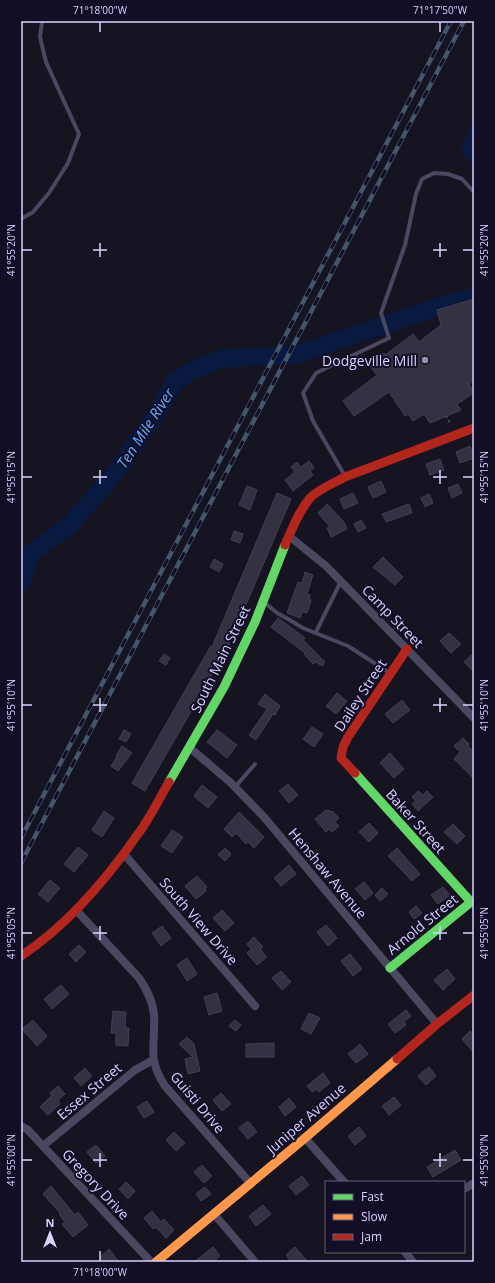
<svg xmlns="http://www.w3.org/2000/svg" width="495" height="1283" font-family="'Open Sans',sans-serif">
<rect width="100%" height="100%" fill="#161420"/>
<path fill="#091a41" d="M474 120V168L461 150Z"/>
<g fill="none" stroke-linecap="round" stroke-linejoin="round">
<path stroke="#091a41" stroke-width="18" d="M21 582 31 553 69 526 117 471 144 431 158 412 175 381 193 370 221 359 295 355 443 305 474 297"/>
</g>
<path fill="#343142" stroke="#433e54" d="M474 299V380L469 384 474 393 457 404 461 410 430 423 424 414 413 421 408 414 405 416 389 392 354 416 343 401 377 375 369 365 384 353 385 355 413 334 419 342 441 325 437 310Z
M470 446 474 458 460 463 456 452Z
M440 459 444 470 430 475 426 464Z
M309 461 314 468 310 471 313 475 293 491 285 480 295 472 291 467 297 462 301 467Z
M381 481 386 492 373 498 368 487Z
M458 484 462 493 452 498 448 488Z
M247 486 257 490 250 510 239 505Z
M277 493 291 499 228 647 145 791 132 783 193 677 211 646 212 647Z
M353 493 358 503 344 509 340 499Z
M429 494 433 503 425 507 421 498Z
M327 504 344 522 347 529 331 537 327 528 330 527 318 513Z
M409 504 412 513 386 522 382 514Z
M361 520 366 528 358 532 354 524Z
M234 531 243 534 240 543 231 540Z
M383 557 403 577 395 585 373 567Z
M214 559 223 564 219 572 210 567Z
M305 572 313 575 307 594 310 595 309 599 311 600 307 613 302 612 300 618 287 613 298 582 302 583Z
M278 618 305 638 303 640 325 662 322 666 316 662 313 664 304 654 305 653 271 627Z
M449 633 461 644 451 653 440 641Z
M474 653V672L464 662Z
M164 654 170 658 166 665 159 661Z
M337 693 347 701 336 714 326 706Z
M265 694 280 706 275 715 273 714 256 740 249 735 267 709 258 704Z
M402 700 410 710 393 723 385 714Z
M312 727 323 734 314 747 303 739Z
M124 730 131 734 126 742 119 739Z
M217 730 237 745 227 758 207 742Z
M463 738 469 744 468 746 474 752V779L454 759 460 752 454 746Z
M122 746 132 753 118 771 111 766 117 757 116 756Z
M390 753 404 769 394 778 380 763Z
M288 784 298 795 289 803 279 791Z
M202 785 217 797 208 808 194 796Z
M418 791 423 795 427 791 433 797 418 811 412 804 416 801 412 797Z
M326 810 327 811 328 810 331 812 332 811 339 818 335 822 339 826 332 832 329 829 326 832 315 819Z
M104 811 114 818 102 837 92 830Z
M239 812 264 837 254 848 248 842 246 844 236 833 232 837 224 829Z
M369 823 378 833 369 842 359 832Z
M453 824 465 836 457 844 444 832Z
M172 830 183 837 172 853 161 846Z
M78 847 88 855 74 872 64 864Z
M225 848 231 854 225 861 218 855Z
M397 848 420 874 412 881 388 856Z
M289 865 296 874 281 886 274 878Z
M197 876 207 887 205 889 206 891 196 899 185 886Z
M50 880 60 888 48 902 38 894Z
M364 882 373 893 365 900 355 889Z
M443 887 450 895 438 904 431 895Z
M382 888 388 894 380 901 375 895Z
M416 906 422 913 414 919 409 912Z
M222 910 234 923 225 931 213 918Z
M326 925 337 938 328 946 317 932Z
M162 926 171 938 161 946 152 933Z
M254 937 263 947 260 949 267 957 257 965 247 953 251 949 247 944Z
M79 945 86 952 76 962 69 954Z
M350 954 362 969 353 976 341 961Z
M187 958 197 974 187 981 177 965Z
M447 969 455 979 443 990 434 980Z
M281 971 291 982 282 990 272 978Z
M61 985 69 994 52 1009 44 999Z
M217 993 222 1011 209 1015 204 997Z
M406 1010 411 1016 404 1022 406 1025 395 1033 388 1024Z
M113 1011 126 1012 125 1028H129L128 1046 116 1045V1033H111Z
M309 1013 320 1018 311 1034 301 1029Z
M33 1020 47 1036 37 1046 22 1029Z
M235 1020 241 1025 236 1031 229 1026Z
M470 1031 474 1036V1053L462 1039Z
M187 1037 194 1044 200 1071 188 1074 185 1059 193 1057 179 1044Z
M274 1043V1057H246V1044Z
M360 1044 368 1054 356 1063 348 1054Z
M429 1067 436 1076 426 1085 418 1076Z
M85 1068 92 1076 81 1086 74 1078Z
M323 1073 330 1083 319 1092 317 1089 312 1092 307 1086Z
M58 1086 65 1094 58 1100 60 1104 48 1115 40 1107 52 1095 50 1093Z
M221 1093 231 1104 222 1111 213 1100Z
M394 1097 401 1105 389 1115 382 1106Z
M289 1098 296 1107 285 1116 279 1107Z
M147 1101 154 1112 144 1118 137 1107Z
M248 1121 257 1132 248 1139 239 1128Z
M359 1127 366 1136 355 1145 348 1136Z
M174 1132 185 1143 176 1151 166 1140Z
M96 1145 105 1156 96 1163 87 1152Z
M455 1150 461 1160 433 1177 427 1167Z
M202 1165 212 1176 204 1183 194 1172Z
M302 1176 309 1185 296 1195 289 1186Z
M126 1182 135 1191 128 1199 119 1189Z
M51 1186 75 1215 78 1212 88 1225 73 1237 62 1224 65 1222 59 1214 60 1213 43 1194Z
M205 1187 211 1194 201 1201 196 1194Z
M263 1205 271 1214 256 1226 249 1216Z
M152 1211 161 1222 164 1219 174 1230 166 1238 156 1227 153 1229 144 1218Z
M213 1247 220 1256 213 1262H194Z
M295 1247 308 1262H291L286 1255Z
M109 1249 119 1262H104L100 1257Z"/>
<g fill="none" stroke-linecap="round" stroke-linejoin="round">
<path stroke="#455261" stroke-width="2" stroke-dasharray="2 3" stroke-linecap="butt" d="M446 416 451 425"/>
<path stroke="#4a4861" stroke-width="4" d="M21 219 33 212 49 193 68 163 79 134 46 62 40 37 42 21
M345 476 313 421 303 393 316 373 389 338 381 313 405 245 416 194 422 179 434 173 448 174 462 179 474 192
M264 602 277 613 288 619 303 628 348 646 390 673
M316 632 341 581
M235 787 255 764"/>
<path stroke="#4a4861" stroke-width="8" d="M289 536 326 566 474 718
M189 747 231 783 264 817 437 1024
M124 854 255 1006
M76 910 139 978C147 990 153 1001 154 1015 156 1045 146 1057 165 1086L251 1184
M21 1126 28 1130 151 1262
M305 1138 344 1182
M43 1146 135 1070 153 1060
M464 1189 474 1183
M214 1214 255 1262
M405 1252 413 1262"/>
<path stroke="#63d668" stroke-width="9" d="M355 773 471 902 390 968
M169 782 224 687 255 622 285 545"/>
<path stroke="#ff974d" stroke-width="9" d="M156 1262 305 1138 397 1059"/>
<path stroke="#b3261e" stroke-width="9" d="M285 545C292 529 299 511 310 498 319 489 334 483 345 477L474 428
M355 773 341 758 343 747 348 737 407 649
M21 956C68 925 106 880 138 834 150 818 159 799 169 782
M397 1059 437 1024 474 995"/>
<g stroke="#43576b" stroke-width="4.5">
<path id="rail" d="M21 838 451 21
M21 863 464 21"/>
</g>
<use href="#rail" stroke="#130e26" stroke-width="3" stroke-dasharray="9" stroke-linecap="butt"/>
</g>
<path fill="none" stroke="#d9d2ff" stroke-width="1.5" d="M100 22V32M440 22V32M100 243V257M440 243V257M22 250H32M93 250H107M433 250H447M463 250H473M100 470V484M440 470V484M22 477H32M93 477H107M433 477H447M463 477H473M100 698V712M440 698V712M22 705H32M93 705H107M433 705H447M463 705H473M100 926V940M440 926V940M22 933H32M93 933H107M433 933H447M463 933H473M100 1153V1167M440 1153V1167M22 1160H32M93 1160H107M433 1160H447M463 1160H473M100 1251V1261"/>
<circle fill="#9590b1" stroke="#130e26" stroke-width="1.5" cx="425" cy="360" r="4"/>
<g text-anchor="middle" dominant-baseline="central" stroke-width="4" stroke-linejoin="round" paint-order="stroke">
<g font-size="14" fill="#d9d2ff" stroke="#130e26" text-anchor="end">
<text x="417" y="360">Dodgeville Mill</text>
</g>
<g font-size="14" fill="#d9d2ff" stroke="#130e26">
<text transform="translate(393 616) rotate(46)">Camp Street</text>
<text transform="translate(220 659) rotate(-64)">South Main Street</text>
<text transform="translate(360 695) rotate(-57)">Dailey Street</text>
<text transform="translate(416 821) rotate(48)">Baker Street</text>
<text transform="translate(328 873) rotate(50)">Henshaw Avenue</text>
<text transform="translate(199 921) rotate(49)">South View Drive</text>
<text transform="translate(422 924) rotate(-39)">Arnold Street</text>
<text transform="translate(89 1091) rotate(-40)">Essex Street</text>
<text transform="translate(198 1102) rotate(50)">Guisti Drive</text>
<text transform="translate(306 1118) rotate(-41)">Juniper Avenue</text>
<text transform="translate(96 1184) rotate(47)">Gregory Drive</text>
</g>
<g font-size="15" font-style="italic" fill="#60aeff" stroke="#130e26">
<text transform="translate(145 428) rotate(-57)">Ten Mile River</text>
</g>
</g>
<rect width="495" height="1283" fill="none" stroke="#130e26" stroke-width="44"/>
<rect x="325" y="1181" width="140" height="72" fill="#130e26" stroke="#625c7d"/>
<rect x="333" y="1194" width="20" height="6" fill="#63d668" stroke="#625c7d"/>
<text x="361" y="1201" font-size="12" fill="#d9d2ff">Fast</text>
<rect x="333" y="1214" width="20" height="6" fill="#ff974d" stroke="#625c7d"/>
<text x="361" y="1221" font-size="12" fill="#d9d2ff">Slow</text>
<rect x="333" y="1234" width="20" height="6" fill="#b3261e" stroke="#625c7d"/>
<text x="361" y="1241" font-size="12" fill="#d9d2ff">Jam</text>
<g transform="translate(50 1233)" stroke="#130e26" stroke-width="3" paint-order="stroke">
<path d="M0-3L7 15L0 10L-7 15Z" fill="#d9d2ff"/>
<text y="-6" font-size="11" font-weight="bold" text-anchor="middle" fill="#d9d2ff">N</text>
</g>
<rect x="22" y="22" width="451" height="1239" fill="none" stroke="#d9d2ff" stroke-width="1.5"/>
<g font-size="10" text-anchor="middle" fill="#d9d2ff">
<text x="100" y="14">71°18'00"W</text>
<text x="440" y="14">71°17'50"W</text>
<text transform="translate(11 250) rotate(-90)" y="4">41°55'20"N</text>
<text transform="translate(484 250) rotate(-90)" y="4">41°55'20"N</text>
<text transform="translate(11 477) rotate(-90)" y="4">41°55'15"N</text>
<text transform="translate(484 477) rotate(-90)" y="4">41°55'15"N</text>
<text transform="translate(11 705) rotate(-90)" y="4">41°55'10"N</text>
<text transform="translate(484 705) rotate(-90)" y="4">41°55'10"N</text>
<text transform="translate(11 933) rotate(-90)" y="4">41°55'05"N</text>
<text transform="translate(484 933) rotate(-90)" y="4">41°55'05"N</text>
<text transform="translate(11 1160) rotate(-90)" y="4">41°55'00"N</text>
<text transform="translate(484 1160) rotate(-90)" y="4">41°55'00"N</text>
<text x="100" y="1276">71°18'00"W</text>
</g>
</svg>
